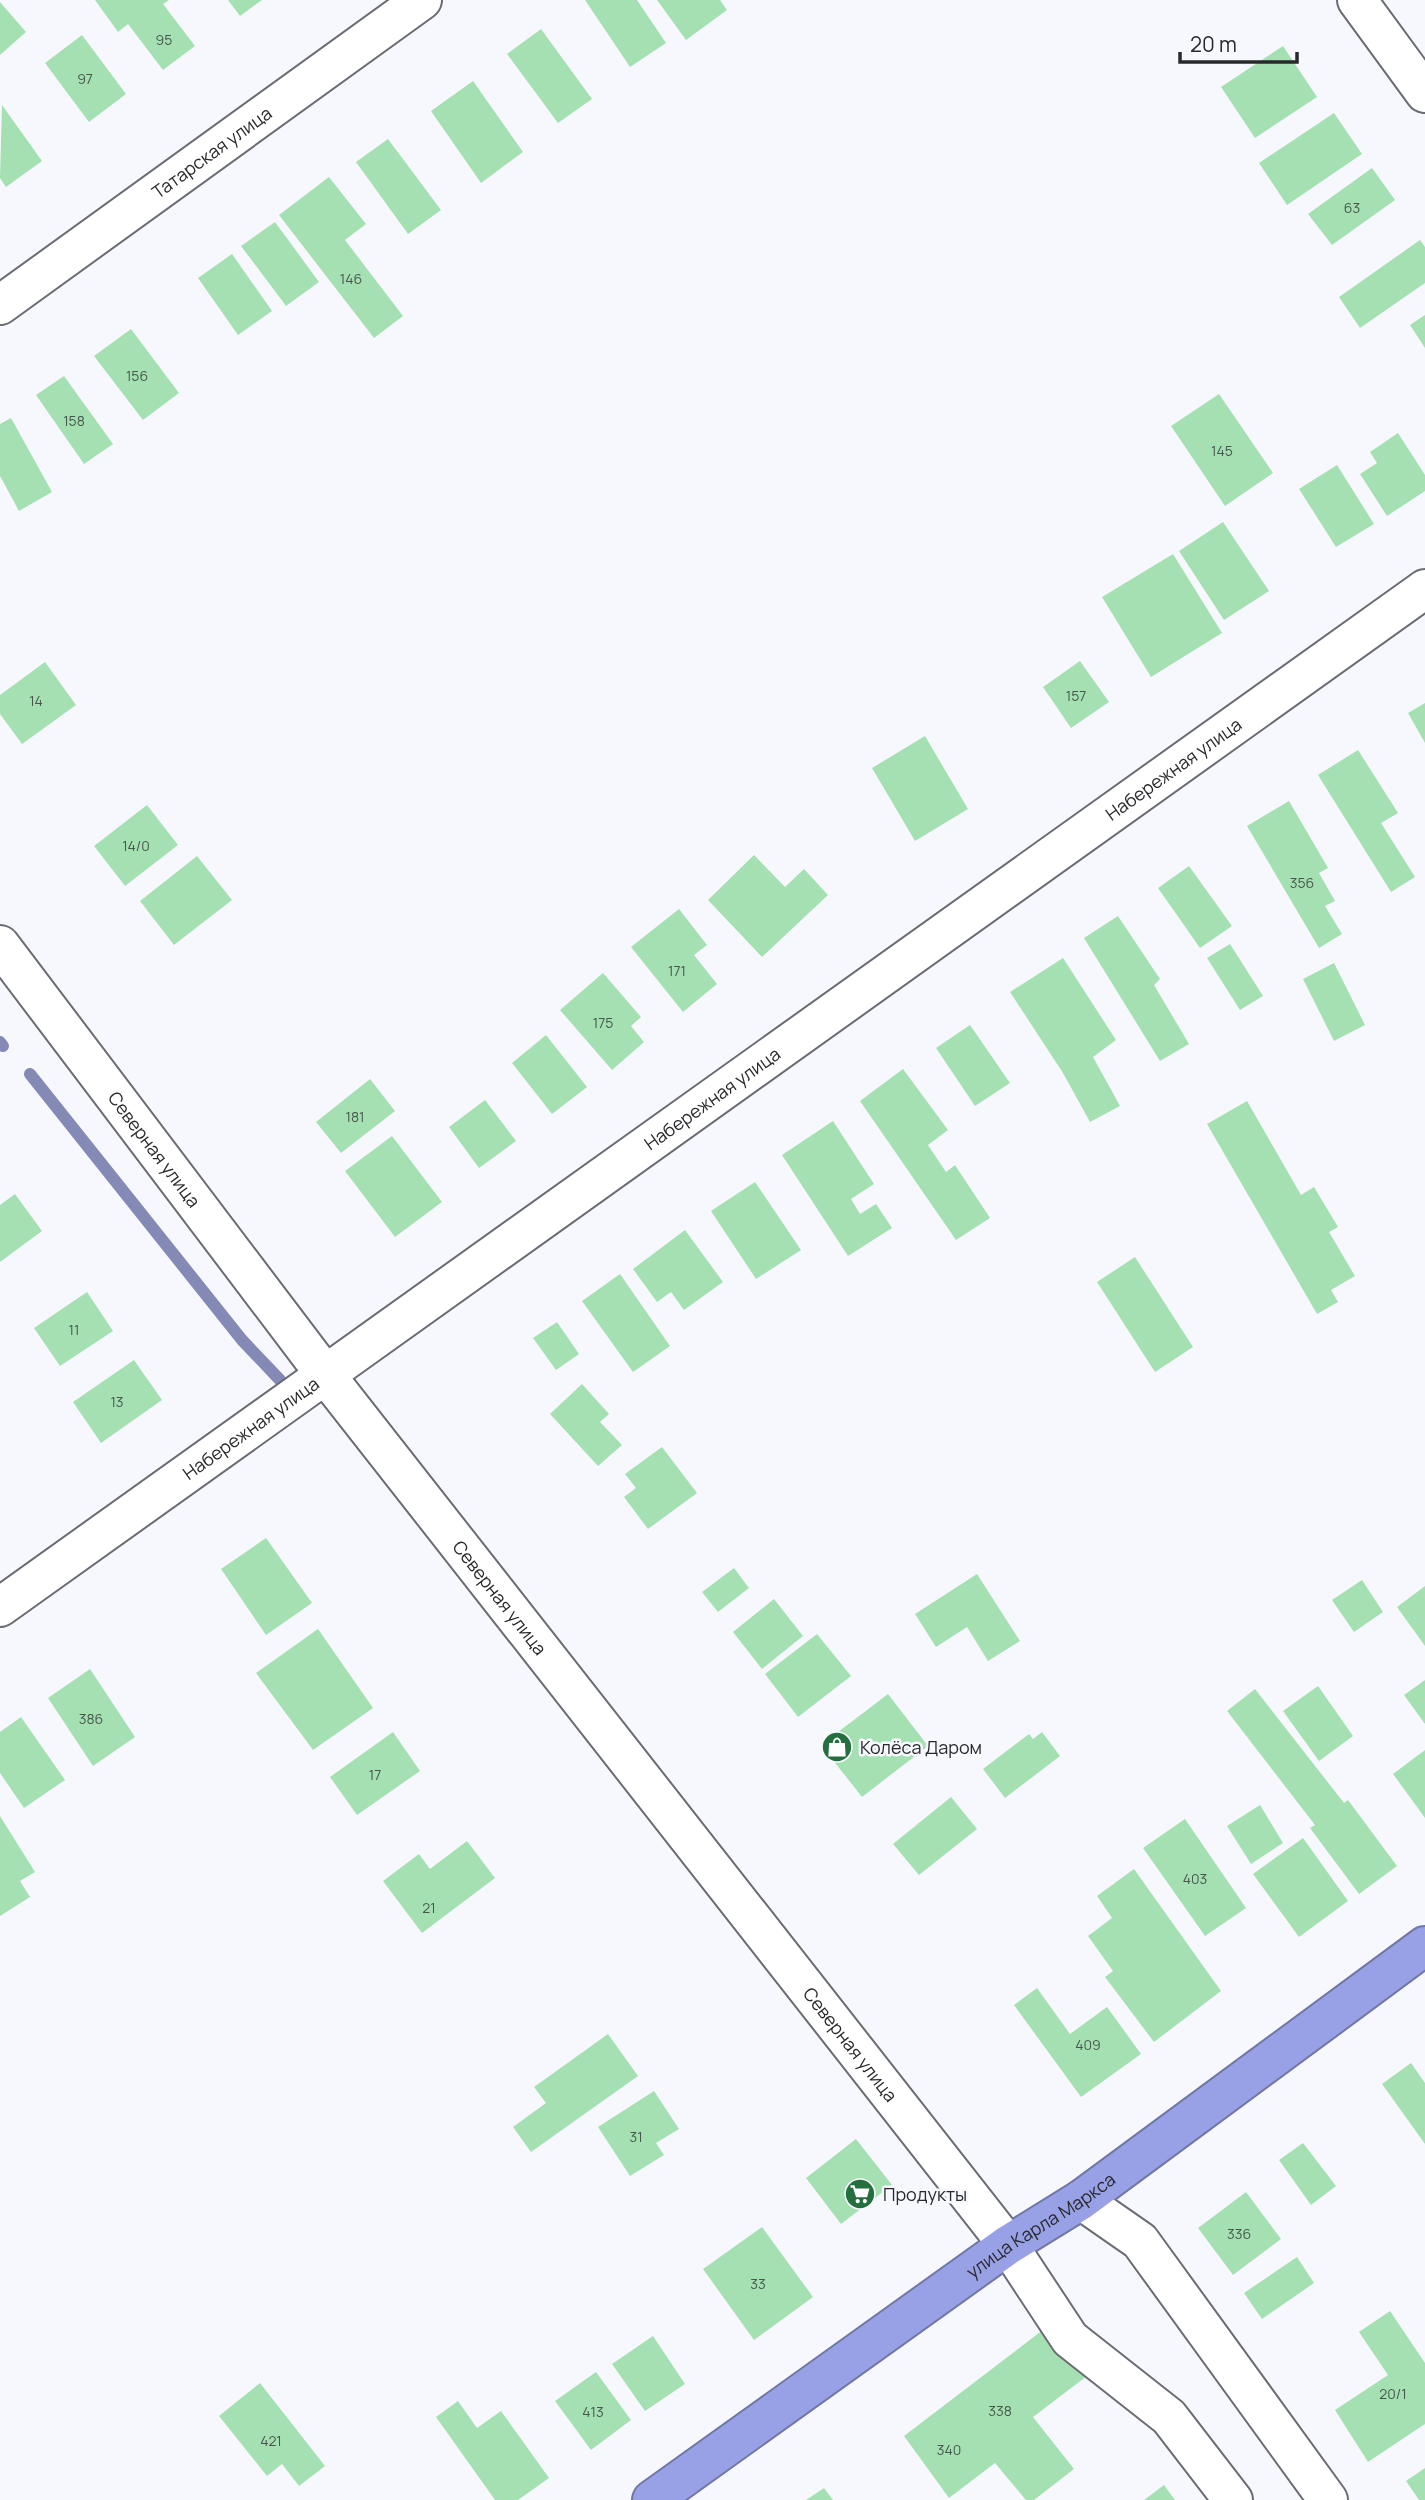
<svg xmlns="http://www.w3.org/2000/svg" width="1425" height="2500" font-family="Manrope,sans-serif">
<rect width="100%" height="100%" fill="#f7f8fe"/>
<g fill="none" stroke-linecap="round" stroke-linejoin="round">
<path stroke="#848ab5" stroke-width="12" d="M0 1042 3 1046
M30 1074 242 1340 280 1380"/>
</g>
<path fill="#a5e0b2" d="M95 0H169L163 4 195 46 163 70 128 24 118 32Z
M228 0H262L240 16Z
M585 0H637L666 43 630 67Z
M657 0H720L727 10 686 40Z
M0 2 26 32 0 55Z
M541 29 592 99 558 123 507 54Z
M82 35 126 94 89 122 45 63Z
M1283 46 1317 97 1255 138 1221 87Z
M473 81 523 152 481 183 431 111Z
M2 105 42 161 6 187 0 178Z
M1334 113 1362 154 1287 205 1259 163Z
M388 139 441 210 408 234 356 162Z
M1372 168 1395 200 1332 245 1308 214Z
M329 177 366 224 345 240 403 316 374 338 279 215Z
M275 222 319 282 286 306 241 246Z
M1420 240 1425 247V283L1360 328 1339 297Z
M232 254 272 311 238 335 198 278Z
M1425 315V348L1410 325Z
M131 329 179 393 143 420 94 356Z
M64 376 113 444 84 464 36 395Z
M1219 394 1273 473 1225 506 1171 426Z
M11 418 52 492 19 511 0 476V424Z
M1398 433 1425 475V491L1387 516 1360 474 1377 463 1370 452Z
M1337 465 1374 524 1336 547 1299 489Z
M1223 522 1269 591 1224 620 1179 551Z
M1173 554 1222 633 1151 677 1102 597Z
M1080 661 1109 702 1071 728 1043 687Z
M45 662 76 705 22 744 0 714V695Z
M1425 703V743L1408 713Z
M925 736 968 809 915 841 872 768Z
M1358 750 1398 813 1381 823 1415 877 1391 892 1318 775Z
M1289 801 1328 868 1319 873 1335 901 1325 906 1342 934 1319 948 1247 826Z
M147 805 178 845 125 886 94 846Z
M754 855 785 887 804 869 828 895 762 957 708 900Z
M197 856 232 900 174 945 140 901Z
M1189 866 1232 926 1200 948 1158 888Z
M679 909 707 945 694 955 717 984 683 1012 631 947Z
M1118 916 1160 979 1154 985 1189 1044 1160 1061 1084 938Z
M1230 944 1263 996 1240 1010 1207 958Z
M1063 958 1116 1040 1093 1057 1120 1106 1090 1122 1063 1073 1010 992Z
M1334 963 1365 1025 1334 1041 1303 979Z
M603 973 641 1017 631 1026 644 1042 612 1070 560 1010Z
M970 1025 1010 1083 975 1106 936 1048Z
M546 1035 587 1087 552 1114 512 1063Z
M903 1069 948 1130 928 1145 946 1172 955 1165 990 1218 956 1240 860 1101Z
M370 1079 395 1111 341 1153 316 1122Z
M485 1100 516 1141 479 1168 449 1127Z
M1247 1101 1301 1195 1314 1187 1338 1227 1329 1232 1355 1276 1331 1290 1338 1302 1317 1314 1207 1124Z
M833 1121 874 1184 851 1199 860 1214 876 1204 892 1228 848 1256 782 1155Z
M392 1136 442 1202 395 1237 345 1171Z
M755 1182 801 1250 756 1279 711 1211Z
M15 1194 42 1231 0 1262V1205Z
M685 1230 723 1282 684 1310 671 1292 657 1302 633 1269Z
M1135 1257 1193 1347 1155 1372 1097 1282Z
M620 1274 670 1346 633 1372 582 1301Z
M87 1292 113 1331 60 1366 34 1328Z
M557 1322 579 1354 556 1370 533 1338Z
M134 1360 162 1400 101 1443 73 1402Z
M582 1384 609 1414 600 1422 622 1445 598 1466 550 1414Z
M662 1447 697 1493 648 1529 624 1497 636 1488 625 1474Z
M266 1538 312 1603 266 1635 221 1569Z
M734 1568 749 1588 718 1612 702 1592Z
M977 1574 1020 1641 988 1661 967 1627 936 1647 915 1614Z
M1362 1580 1383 1612 1354 1632 1332 1600Z
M1425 1586V1646L1397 1607Z
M774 1599 803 1636 762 1669 733 1632Z
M318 1629 373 1708 313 1750 256 1673Z
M817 1634 851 1676 798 1717 765 1674Z
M90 1669 135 1737 93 1766 48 1698Z
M1425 1680V1724L1404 1695Z
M1318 1686 1353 1736 1319 1761 1283 1711Z
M1255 1689 1344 1803 1348 1800 1397 1866 1359 1894 1310 1828 1315 1825 1227 1711Z
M888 1694 928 1746 862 1797 821 1745Z
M21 1717 65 1780 24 1808 0 1773V1732Z
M393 1732 420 1771 357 1815 330 1777Z
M1042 1732 1060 1756 1005 1798 983 1769 1029 1734 1033 1739Z
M1425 1750V1818L1393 1774Z
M951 1797 977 1829 919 1875 893 1844Z
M1260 1805 1283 1843 1251 1864 1227 1826Z
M0 1816 35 1872 20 1881 30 1897 0 1916Z
M1185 1819 1246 1908 1205 1936 1143 1848Z
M1303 1838 1348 1901 1299 1937 1253 1874Z
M467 1841 495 1878 422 1933 383 1881 419 1854 430 1869Z
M1134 1869 1221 1991 1154 2042 1105 1977 1113 1971 1088 1936 1112 1918 1097 1896Z
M1037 1988 1070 2034 1107 2007 1141 2054 1081 2097 1014 2005Z
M608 2034 638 2076 531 2152 513 2127 546 2103 534 2087Z
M1411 2063 1425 2083V2144L1382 2084Z
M654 2091 679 2129 656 2143 664 2155 630 2176 598 2127Z
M856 2139 892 2185 841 2224 806 2178Z
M1303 2143 1336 2186 1311 2205 1279 2160Z
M1246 2192 1281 2239 1233 2275 1198 2228Z
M762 2227 813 2297 754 2340 703 2269Z
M1297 2257 1314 2283 1262 2319 1244 2293Z
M1390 2311 1425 2363V2424L1368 2462 1335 2410 1388 2375 1359 2332Z
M1048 2326 1087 2376 1033 2417 1074 2469 1034 2500H1026L995 2463 949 2498 904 2436Z
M653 2336 685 2384 645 2411 612 2364Z
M596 2372 631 2420 591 2450 555 2401Z
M260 2383 325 2466 299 2486 282 2464 267 2476 219 2416Z
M458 2401 477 2428 501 2411 549 2478 518 2500H495L436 2417Z
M1425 2468V2500H1419L1406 2481Z
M1164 2485 1175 2500H1144Z
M824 2488 833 2500H806Z"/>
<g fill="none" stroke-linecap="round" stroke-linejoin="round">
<g stroke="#6a6c74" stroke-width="42">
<g id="minor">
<path d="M1357 0 1425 93"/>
<path id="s1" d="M0 305 422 0"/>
<path id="s2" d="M0 945 324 1373 1008 2245 1070 2339 1169 2417 1233 2500"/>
<path id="s3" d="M0 1607 1425 589"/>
<path d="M1081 2200 1140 2241 1328 2500"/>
</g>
</g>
<g stroke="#7177a5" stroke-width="42">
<g id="highway">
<path id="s4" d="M652 2500 1008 2245 1081 2200 1425 1946"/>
</g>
</g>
<use href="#minor" stroke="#fff" stroke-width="38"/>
<use href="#highway" stroke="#99a1e6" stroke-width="38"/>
</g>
<defs>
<g id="shop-disc" transform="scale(1.575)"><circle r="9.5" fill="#246f3e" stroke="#f7f8fe"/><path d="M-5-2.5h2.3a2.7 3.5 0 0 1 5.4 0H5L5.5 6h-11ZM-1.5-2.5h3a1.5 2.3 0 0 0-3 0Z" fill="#fff"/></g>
<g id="supermarket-disc" transform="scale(1.575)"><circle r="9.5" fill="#246f3e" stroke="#f7f8fe"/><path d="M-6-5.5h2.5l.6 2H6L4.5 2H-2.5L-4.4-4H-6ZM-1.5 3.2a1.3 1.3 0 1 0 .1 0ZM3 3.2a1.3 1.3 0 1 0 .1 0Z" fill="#fff"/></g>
</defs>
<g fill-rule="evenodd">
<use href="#shop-disc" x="837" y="1747"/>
<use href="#supermarket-disc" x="860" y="2194"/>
</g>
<g text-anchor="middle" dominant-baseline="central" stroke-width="5" stroke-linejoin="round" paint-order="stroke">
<g font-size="14" fill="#47574e">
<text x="164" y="39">95</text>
<text x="85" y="78">97</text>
<text x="1352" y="207">63</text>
<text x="351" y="278">146</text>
<text x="137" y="375">156</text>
<text x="74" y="420">158</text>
<text x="1222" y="450">145</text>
<text x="1076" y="695">157</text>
<text x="36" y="700">14</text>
<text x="136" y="845">14/0</text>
<text x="1302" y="882">356</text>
<text x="677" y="970">171</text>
<text x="603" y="1022">175</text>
<text x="355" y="1116">181</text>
<text x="74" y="1329">11</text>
<text x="117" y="1401">13</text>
<text x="91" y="1718">386</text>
<text x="375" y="1774">17</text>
<text x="1195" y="1878">403</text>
<text x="429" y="1907">21</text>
<text x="1088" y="2044">409</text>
<text x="636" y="2136">31</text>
<text x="1239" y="2233">336</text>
<text x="758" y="2283">33</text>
<text x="1393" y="2393">20/1</text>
<text x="1000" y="2410">338</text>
<text x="593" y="2411">413</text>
<text x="271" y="2440">421</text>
<text x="949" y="2449">340</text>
</g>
<g font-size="18" fill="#28292c" stroke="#f7f8fe">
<text stroke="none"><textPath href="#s1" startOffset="261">Татарская улица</textPath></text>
<text stroke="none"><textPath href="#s3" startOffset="1442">Набережная улица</textPath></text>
<text stroke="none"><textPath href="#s3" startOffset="875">Набережная улица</textPath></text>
<text stroke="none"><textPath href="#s2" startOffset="256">Северная улица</textPath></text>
<text stroke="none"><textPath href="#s3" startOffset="308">Набережная улица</textPath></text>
<text stroke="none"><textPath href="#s2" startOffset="822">Северная улица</textPath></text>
<text stroke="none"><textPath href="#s2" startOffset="1390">Северная улица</textPath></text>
<text stroke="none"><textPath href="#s4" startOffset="476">улица Карла Маркса</textPath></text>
</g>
<g font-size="18" fill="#28292c" stroke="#f7f8fe" text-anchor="start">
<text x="860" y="1747">Колёса Даром</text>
<text x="883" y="2194">Продукты</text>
</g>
</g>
<path d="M1180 52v10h117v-10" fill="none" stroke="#28292c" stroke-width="3.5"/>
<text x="1190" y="52" font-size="21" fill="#28292c" stroke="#f7f8fe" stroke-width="5" paint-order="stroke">20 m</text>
</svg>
